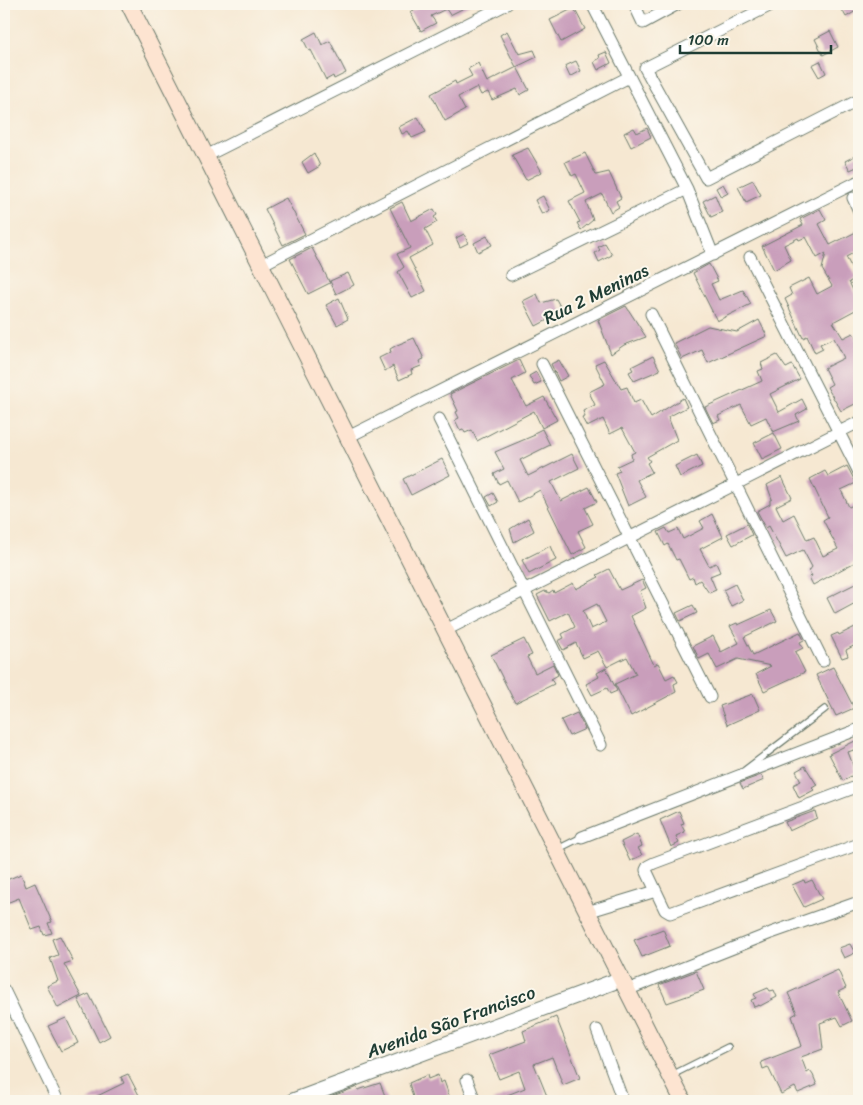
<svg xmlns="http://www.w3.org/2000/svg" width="863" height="1105" font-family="Sriracha,sans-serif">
<rect width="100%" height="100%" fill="#fbf7ec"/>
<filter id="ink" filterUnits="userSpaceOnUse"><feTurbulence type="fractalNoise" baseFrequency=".02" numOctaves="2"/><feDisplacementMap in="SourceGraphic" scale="10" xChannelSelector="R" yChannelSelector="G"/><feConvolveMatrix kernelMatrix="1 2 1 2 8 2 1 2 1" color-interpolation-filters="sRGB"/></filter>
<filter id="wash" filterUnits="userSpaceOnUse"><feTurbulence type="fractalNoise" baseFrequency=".0096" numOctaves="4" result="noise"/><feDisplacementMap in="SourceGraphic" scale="20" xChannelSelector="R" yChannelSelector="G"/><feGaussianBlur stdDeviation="1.12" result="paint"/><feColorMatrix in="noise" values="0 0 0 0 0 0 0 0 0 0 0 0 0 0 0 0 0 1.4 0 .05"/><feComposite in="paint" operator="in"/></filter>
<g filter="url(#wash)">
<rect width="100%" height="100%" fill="#f6e8d2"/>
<g id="blocks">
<path fill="#c99ebb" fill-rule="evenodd" d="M426 4H472L450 15 446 9 431 16 436 23 421 31 410 12Z
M839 4H852L856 11 846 17Z
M574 8 585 29 561 42 550 20Z
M507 31 519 54 534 50 537 57 516 67 500 35Z
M830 31 838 47 823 55 815 39Z
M316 32 322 45 330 41 346 73 334 79 333 76 326 80 311 50 309 51 303 39Z
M606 52 611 63 598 70 594 62 600 58 599 55Z
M576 61 581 71 570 77 565 66Z
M820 61 826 73 819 77 812 65Z
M478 63 487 82 517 67 529 90 520 95 517 89 492 100 488 92 481 95 477 87 458 97 465 110 445 121 431 94 455 81 456 84 472 76 468 69Z
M418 117 426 132 412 138 408 131 402 134 399 127Z
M634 128 637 133 647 128 651 137 631 147 624 133Z
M528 148 542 172 526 180 512 155Z
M314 153 320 166 308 173 302 162Z
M585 153 596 175 609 172 621 198 616 201 619 207 611 212 602 194 586 202 593 220 581 230 577 223 580 222 569 201 585 193 576 174 572 176 565 162Z
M859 154V166L850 170 845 161Z
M753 180 761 195 746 202 738 187Z
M723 184 728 193 721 197 716 188Z
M715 195 722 212 711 217 703 201Z
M543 196 550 210 542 214 535 200Z
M286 198 305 234 283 245 265 209Z
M402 202 411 221 434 209 437 215 434 217 437 222 425 229 433 245 409 258 426 291 412 298 398 272 404 267 397 254 410 248 390 208Z
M820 209 826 220 819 224 830 245 856 232 859 238V250L846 257 857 278 849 282 856 296 859 294V308L833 322 843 338 853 333 859 342V402L841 411 827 387 832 384 824 368 844 358 834 338 820 344 823 349 815 353 807 336 803 338 785 299 792 295 789 288 809 278 817 294 832 286 822 269 826 253 817 258 806 237 799 240 798 238 784 245 791 260 774 270 762 246 803 225 800 219Z
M464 234 468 243 460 247 456 238Z
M487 236 492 245 478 252 474 243Z
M605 243 612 255 599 262 595 253 600 250 598 247Z
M312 248 330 283 308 294 290 259Z
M709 264 718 281 711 284 719 300 743 290 751 304 717 321 693 273Z
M348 273 354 285 336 294 330 281Z
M537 294 541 303 556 299 563 312 536 326 523 301Z
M339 298 348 319 337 325 326 305Z
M626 306 646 337 624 345 611 354 598 320Z
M759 320 767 336 708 363 702 350 682 359 674 343 708 326 737 332Z
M414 338 424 359 419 361 421 366 411 370 412 374 399 380 393 366 385 371 379 358 391 352 390 349 397 345Z
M777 355 786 368 792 365 800 379 770 394 779 412 802 399 807 409 796 415 799 421 773 432 766 417 751 424 741 405 718 416 720 420 713 423 705 407 762 381 758 371 763 369 761 363Z
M653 356 660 370 634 381 629 372 633 370 631 367Z
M519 360 525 373 512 380 526 406 544 397 557 420 542 428 534 411 477 441 472 430 465 433 463 429 460 430 455 420 459 418 456 412 458 411 450 394Z
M559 360 568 376 559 381 551 364Z
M604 360 621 389 627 387 634 403 641 400 651 418 683 398 687 407 668 417 677 440 647 457 650 461 647 463 652 472 637 480 646 497 628 506 615 473 620 471 617 466 632 459 631 454 635 452 622 428 610 434 603 419 587 427 582 418 585 417 583 411 595 405 589 392 605 384 595 364Z
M536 372 541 382 534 385 529 376Z
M542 429 550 445 520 460 528 476 572 454 579 468 551 482 561 501 589 487 597 502 585 508 593 524 578 531 586 547 572 555 540 490 518 502 507 480 499 484 494 474 504 469 495 452 535 435 534 433Z
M774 433 782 449 762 459 754 443Z
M697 455 702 466 680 477 675 466Z
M442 459 450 475 411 495 403 479Z
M847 466 856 483 841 490 849 507 859 502V522L854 524 859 535V560L813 585 809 577 812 576 809 571 812 567 803 550 786 558 769 526 766 528 757 511 770 504V500L772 499 767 485 782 477 792 498 776 506 783 520 794 514 807 540 814 537 823 556 838 549 823 520 828 517 810 479 825 471 828 476Z
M493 493 498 502 491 506 486 497Z
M712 514 723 537 700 549 709 566 716 563 720 572 710 576 716 590 709 593 700 580 695 583 693 577 689 579 679 559 676 560 668 544 665 546 658 532 666 528 669 533 678 529 683 539 704 528 700 521Z
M528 518 534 531 514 542 510 529Z
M747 524 752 535 733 545 727 534Z
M550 546 556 560 529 574 522 560Z
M609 569 620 590 642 580 646 588 640 591 646 608 631 616 654 665 658 663 666 679 674 675 678 682 674 684 676 692 631 716 615 684 636 674 627 657 607 667 598 651 583 658 576 643 563 650 558 641 564 638 562 634 575 627 568 612 550 621 537 595 545 591 549 593 553 590 554 593 573 583 576 589 599 577 597 575ZM597 604 606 622 591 629 583 611Z
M859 582V601L835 614 827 598Z
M735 584 743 600 731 606 723 590Z
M693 605 697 613 680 621 676 613Z
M771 610 777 621 744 637 753 655 800 632 804 640 800 642 803 648 795 652 805 672 764 691 756 674 771 666 738 659 717 669 709 654 699 659 693 646 713 636 721 652 739 643 730 626 737 623 738 625Z
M859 625V643L846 650 848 656 842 658 831 636 838 633 839 635Z
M524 639 532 655 527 657 535 673 553 664 558 675 551 679 554 684 515 703 491 655Z
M833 667 854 708 836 716 816 675Z
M606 668 617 691 610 694 607 688 592 695 586 684 599 677 597 673Z
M753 694 760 710 727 725 720 706Z
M577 713 585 729 569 736 561 720Z
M859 739V748L848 752 856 773 843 781 829 754Z
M805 766 817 785 812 788 814 790 799 798 793 785 801 781 796 771Z
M761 775 764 780 743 789 740 783Z
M679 811 684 823 681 824 685 832 676 836 679 843 671 847 660 820Z
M815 811 817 818 789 831 785 822Z
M637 834 642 846 638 848 642 855 630 861 621 842Z
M21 874 26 887 35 883 52 922 48 923 52 933 44 935 41 927 32 930 19 898 4 904V881Z
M804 880 805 883 812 880 822 899 804 907 792 885Z
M663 929 670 946 642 957 634 940Z
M60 936 73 961 64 964 81 996 58 1008 47 986 58 981 50 958 58 955 52 939Z
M850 944 855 953 844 958 839 948Z
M838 970 846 988 838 992 852 1021 842 1026 837 1017 820 1023 823 1049 801 1057 807 1073 810 1071 813 1075 817 1085 798 1093 795 1087 781 1094 768 1067 763 1069 761 1062 802 1046 792 1016 797 1013 788 993Z
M696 971 704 990 667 1003 659 985Z
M768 988 770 991 774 990 777 997 760 1006 759 1005 754 1007 751 1000 756 998 754 994Z
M89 994 110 1036 99 1042 78 999Z
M556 1017 580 1078 563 1085 552 1057 534 1064 549 1101H492L525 1088 519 1071 499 1079 489 1055 526 1041 523 1031Z
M66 1018 78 1043 61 1051 48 1026Z
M128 1074 141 1099 136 1101H87L124 1083 121 1077Z
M427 1075 428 1079 438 1075 440 1083 444 1081 449 1095 444 1099 414 1101 409 1083Z
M380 1083 387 1101H319L357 1087 358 1090Z"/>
</g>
</g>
<g filter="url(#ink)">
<use href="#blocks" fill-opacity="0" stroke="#6a796b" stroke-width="1"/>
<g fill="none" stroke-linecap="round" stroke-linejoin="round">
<g stroke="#6a796b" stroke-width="8">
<path id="service" d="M745 770 825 709
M558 849 582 837
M672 1075 728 1047"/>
</g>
<g stroke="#6a796b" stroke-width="13">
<path id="minor" d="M592 4 687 189 713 255
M634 4 643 23 678 4
M773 4 645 68 706 178 859 100
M206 156 507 4
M853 198 859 211
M750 257 859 472
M261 265 629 77
M511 275 687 189
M651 314 823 661
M542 364 710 697
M439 419 601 745
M348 437 859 181
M446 630 859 422
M859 786 654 863 648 866 646 870 665 910 670 913 859 844
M582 837 859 729
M587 912 656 891
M4 990 58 1101
M627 990 771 933 859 902
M597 1030 623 1101
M467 1080 475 1101"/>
</g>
<g stroke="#6a796b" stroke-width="17">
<path id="tertiary" d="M293 1101 621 979"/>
</g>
<g stroke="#6a796b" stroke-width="18">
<path id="secondary" d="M129 4 683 1101"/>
</g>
<use href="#service" stroke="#fff" stroke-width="5.5"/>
<use href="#minor" stroke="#fff" stroke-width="11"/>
<use href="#tertiary" stroke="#fff" stroke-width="15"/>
<use href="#secondary" stroke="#fde4d1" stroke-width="16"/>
</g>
</g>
<g text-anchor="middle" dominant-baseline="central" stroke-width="4" stroke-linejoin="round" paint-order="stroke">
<g font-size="18" fill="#1f3d34" stroke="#fbf7ec">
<text transform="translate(596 294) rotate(-26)">Rua 2 Meninas</text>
<text transform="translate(451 1022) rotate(-20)">Avenida São Francisco</text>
</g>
</g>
<rect width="863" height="1105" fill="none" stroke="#fbf7ec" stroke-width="20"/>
<path d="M680 45v8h151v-8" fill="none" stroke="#1f3d34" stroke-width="2.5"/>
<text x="688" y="45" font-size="15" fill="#1f3d34" stroke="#fbf7ec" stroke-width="4" paint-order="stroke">100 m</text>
</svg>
